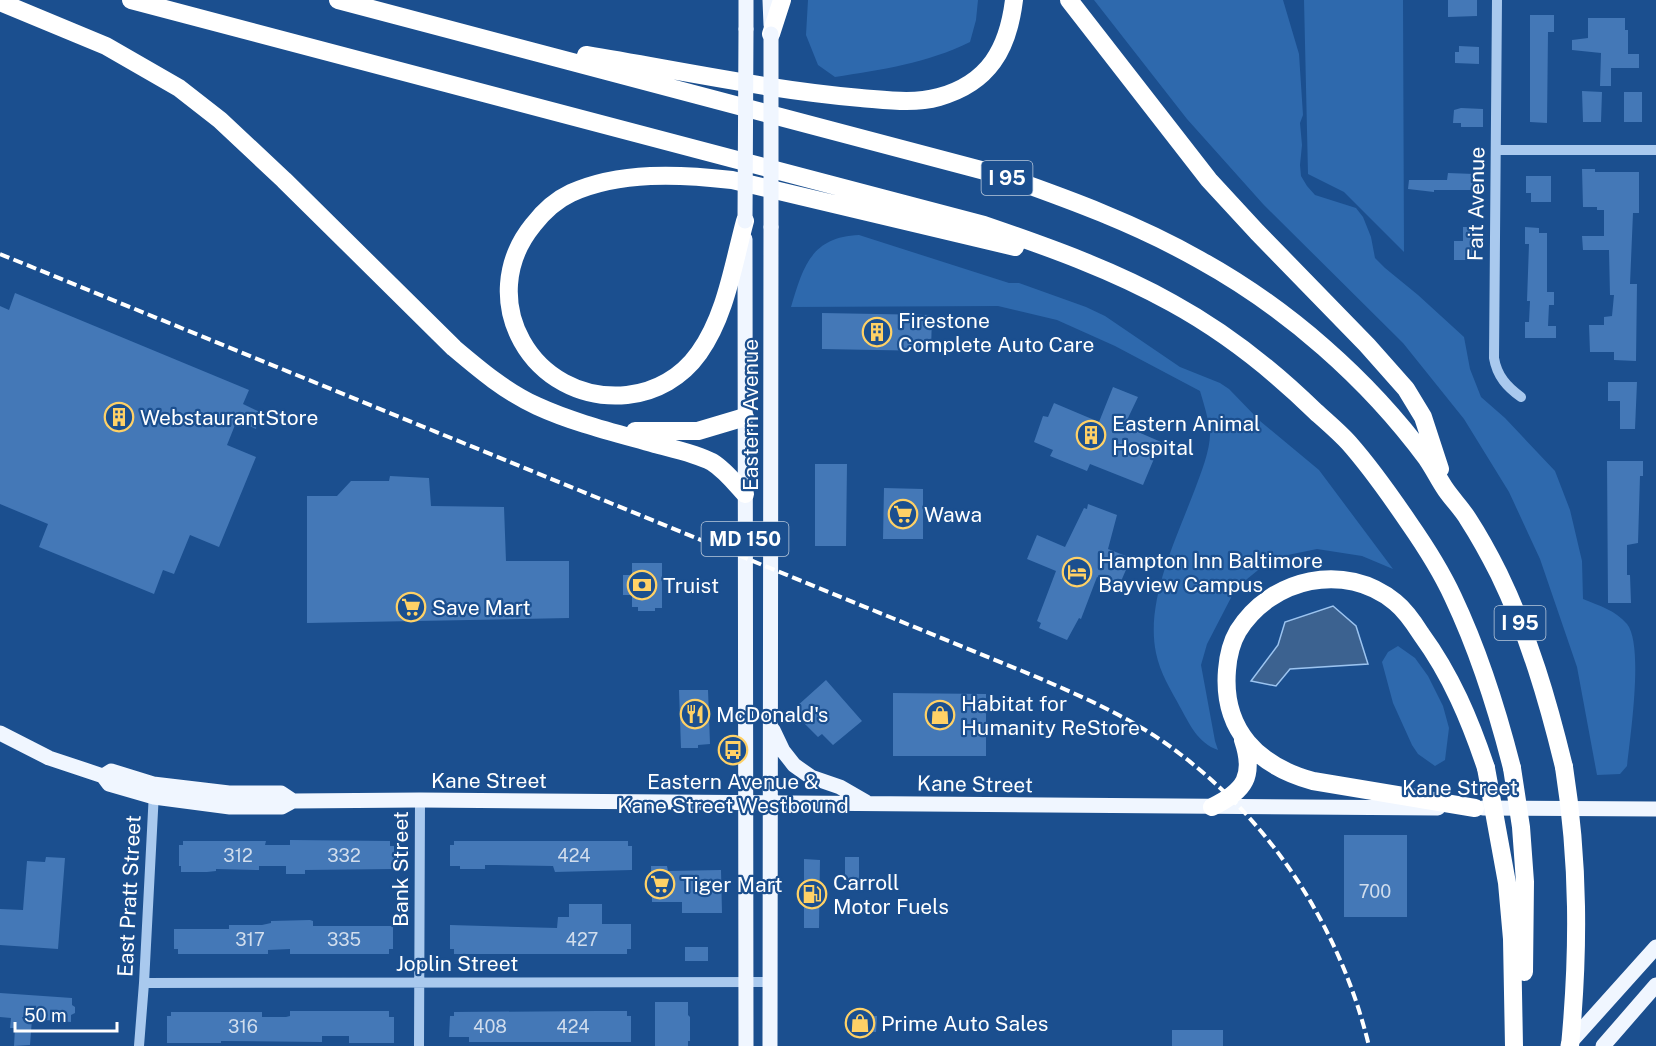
<svg xmlns="http://www.w3.org/2000/svg" width="1656" height="1046" font-family="'Public Sans',sans-serif">
<rect width="100%" height="100%" fill="#1b4f8f"/>
<path fill="#2e69ad" d="M808 0H978L976 20 970 42C928 63 880 70 835 77L818 65 806 35Z
M1094 0H1283L1299 54 1303 115 1300 123 1302 145 1300 165 1301 176 1307 186 1315 195 1356 208 1363 217 1371 237 1375 258 1385 268 1418 295 1464 337 1470 369 1481 397 1505 418 1555 471 1570 510 1582 561 1583 599C1600 606 1615 610 1627 624 1644 645 1630 738 1627 766L1620 774 1597 775 1577 667 1540 559 1509 492 1464 419 1403 343 1263 204 1187 119Z
M1304 0H1403L1404 252 1344 192 1308 174Z
M859 235 1009 283H1019L1086 307 1105 316 1180 367 1220 383 1229 389 1260 421 1319 470 1393 569 1362 556 1317 549 1273 558 1236 588 1207 644 1201 665 1215 741 1218 750C1198 743 1190 725 1180 707 1171 690 1160 673 1156 653 1145 601 1177 537 1195 489 1201 473 1211 448 1210 431 1208 418 1204 404 1200 391L1115 346 1057 320 998 306 791 307C803 267 811 237 859 235Z
M1398 646 1415 658 1428 676 1443 706 1449 728 1445 760 1435 766 1418 754 1412 745 1393 703 1382 662 1388 652Z"/>
<path fill="#3c6290" stroke="#9cc4f0" stroke-width="1.5" d="M1333 606 1356 626 1368 664 1290 669 1276 686 1251 681 1278 645 1285 622Z"/>
<path fill="#4478b7" d="M1448 0H1477V16L1448 17Z
M1530 15H1554V32H1548L1547 123 1530 122Z
M1588 18H1625V30H1628V54H1639V68H1611V86H1600L1601 53 1572 50V40L1588 38Z
M1459 46 1479 47V64L1455 63V52H1459Z
M1582 91 1602 92 1601 122H1583Z
M1624 92H1642V122H1624Z
M1461 108 1483 109V127H1461V123H1453L1454 110Z
M1582 169H1595V172H1639V213H1633L1630 284H1637L1636 361 1614 360V352H1590L1589 325H1604V317L1612 316 1614 295H1610L1609 250H1583L1582 236H1604V210H1597V207H1583Z
M1448 173 1474 174V190H1434V192L1408 189 1409 180H1447Z
M1526 176H1551V202H1531V193H1526Z
M1463 227H1477V260H1454V241H1463Z
M1525 227 1539 228V233H1547V292H1554V305H1549L1548 326H1556V338H1525V322H1529L1530 301H1527L1529 244H1525Z
M15 293 249 390 243 404 262 413 257 419 256 429 237 420 227 445 256 457 219 547 190 535 174 574 163 570 154 594 39 547 48 524 0 504V306L9 310Z
M822 313 932 315 931 351 822 349Z
M1608 382H1637L1635 429H1620V401H1608Z
M1113 387 1138 397 1128 418 1129 428 1161 442 1143 485 1090 464 1087 471 1050 456 1053 450 1034 442 1043 416 1048 417 1054 403 1099 422Z
M1607 461H1643V476H1640L1638 543 1627 545V575H1630L1631 603H1608Z
M815 464H847L846 546H815Z
M390 476 429 478 431 506 504 507 506 561H569V618L307 623V496H337L351 481H389Z
M884 488 923 489V539H883Z
M1088 504 1117 515 1108 549 1131 558 1119 586 1097 577 1081 619 1079 618 1067 640 1039 628 1041 623 1037 621 1056 571 1027 559 1037 535 1065 547 1084 508 1087 509Z
M632 563H662V608H655V611H638V607H632V595H623V575H632Z
M826 680 862 721 833 745 822 734 818 737 803 722 808 717 796 707Z
M679 690H708L710 744 698 745V748H681Z
M893 693 986 694V756H893Z
M1344 835H1407V917H1344Z
M290 840 390 841V846H394V869L305 870V874H286V866H259V870L216 869V871L207 872H181V866H179V845H183V841H266L265 845H290Z
M454 841H628V846H632V870L555 872 553 866 495 865H485V869H460V866H450V845H454Z
M46 857 65 858 58 949 0 945V909L23 910 27 861 45 862Z
M845 857H859V881H845Z
M804 859 820 860 819 928H804Z
M651 866H667L668 871 721 870 722 913H682V902H652Z
M569 904H602V924H631V949H627V954H454V949H450V925L557 928 558 917H569Z
M310 920 313 921V926H393V949H389V954H290V949L268 950V954H178V949H174V929H229V925H262L271 923V921Z
M685 947H708V961H685Z
M0 993 72 998V1005L75 1007V1013L71 1015V1022L32 1019 30 1045 14 1046 15 1028H10L11 1018 0 1017Z
M655 1002H688V1015L690 1017V1041H688V1046H655Z
M290 1011H389V1017H394V1043H349V1036H322V1042L221 1041V1043H167V1016H171V1012H262V1017H286L290 1016Z
M598 1011H627V1016H631V1042H469V1037H449L450 1016H454V1012Z
M856 1016H877L876 1032 855 1031Z
M1172 1030H1223V1046H1172Z"/>
<g fill="none" stroke-linecap="round" stroke-linejoin="round">
<path stroke="#a9c9ee" stroke-width="10" d="M1497 0 1494 358C1497 376 1507 387 1521 397
M1496 150H1656
M144 983 770 982
M139 1046 144 983 154 792
M419 1046 420 800"/>
<path stroke="#f0f6ff" stroke-width="15" d="M770 0 771 25
M746 29V0
M745 239 746 1046
M773 730 783 751 794 765 811 777 840 787 866 802
M0 733 49 758 103 776 109 784 154 797 230 807H282L293 801 420 800 1438 808
M103 776 111 771 153 784 229 793H281L293 801
M1483 808 1656 809
M1568 1045 1656 947
M770 1046 771 227
M1603 1046 1656 985"/>
<path stroke="#fff" stroke-width="18" d="M131 0 984 225C1048 247 1113 270 1172 303 1225 332 1273 370 1316 412 1327 422 1339 432 1349 443 1371 468 1390 495 1409 523 1425 546 1441 571 1453 597 1479 652 1497 709 1512 768
M338 0 1000 175C1068 199 1137 224 1200 260 1287 308 1368 379 1427 459 1434 469 1439 480 1446 490 1453 500 1462 509 1468 519 1479 536 1490 556 1499 574 1529 636 1548 701 1564 767
M1069 0 1209 180 1257 232 1367 345 1406 389 1423 417 1440 469
M0 2 106 46 179 88 220 120 284 180 454 348C480 370 506 392 537 406 574 423 616 433 655 444 674 449 695 453 712 462 725 470 735 483 745 494
M771 34 782 0
M586 55C677 70 769 90 861 98 887 100 914 104 939 97 989 83 1008 49 1014 0
M745 221C733 265 726 315 699 353 682 377 656 392 627 395 532 404 473 299 533 225 543 212 556 200 571 193 620 171 680 174 732 180L1015 247
M635 431H698L745 417
M1212 807C1245 791 1255 776 1243 740
M1475 808 1313 781C1258 766 1222 730 1227 670 1228 657 1231 643 1238 631 1271 578 1345 561 1395 602 1405 610 1414 623 1421 634 1451 675 1470 720 1486 768"/>
<path stroke="#fff" stroke-width="4" stroke-dasharray="10 4.5" stroke-linecap="butt" d="M0 254 1032 675C1083 697 1137 720 1180 754 1275 826 1341 931 1369 1046"/>
<path stroke="#f0f6ff" stroke-width="15" d="M771 34V227
M745 221 746 29"/>
<path stroke="#fff" stroke-width="18" d="M1564 767C1579 862 1579 951 1570 1046
M1486 768 1507 883 1512 939 1514 1046
M1512 768 1521 827 1525 882 1524 972"/>
</g>
<defs>
<g id="building-ring" transform="scale(1.5)"><circle r="9.5" fill="#1b4f8f" stroke="#ffd166" stroke-width="1.5"/><path d="M-4-6H4V6H1V3H-1V6H-4ZM-2.5-4.3h1.7v1.8h-1.7ZM.8-4.3h1.7v1.8H.8ZM-2.5-1h1.7V.8h-1.7ZM.8-1h1.7V.8H.8Z" fill="#ffd166"/></g>
<g id="supermarket-ring" transform="scale(1.5)"><circle r="9.5" fill="#1b4f8f" stroke="#ffd166" stroke-width="1.5"/><path d="M-6-5.5h2.5l.6 2H6L4.5 2H-2.5L-4.4-4H-6ZM-1.5 3.2a1.3 1.3 0 1 0 .1 0ZM3 3.2a1.3 1.3 0 1 0 .1 0Z" fill="#ffd166"/></g>
<g id="hotel-ring" transform="scale(1.5)"><circle r="9.5" fill="#1b4f8f" stroke="#ffd166" stroke-width="1.5"/><path d="M-6-4.5h1.5V1H6V5H4.5V3h-9V5H-6ZM-4 0a1.8 1.8 0 1 1 3.6 0ZM.5 0V-2.5h3Q6-2.5 6 0Z" fill="#ffd166"/></g>
<g id="bank-ring" transform="scale(1.5)"><circle r="9.5" fill="#1b4f8f" stroke="#ffd166" stroke-width="1.5"/><path d="M-6-4H6V4H-6ZM0-2.3a2.3 2.3 0 1 0 0 4.6a2.3 2.3 0 1 0 0-4.6Z" fill="#ffd166"/></g>
<g id="restaurant-ring" transform="scale(1.5)"><circle r="9.5" fill="#1b4f8f" stroke="#ffd166" stroke-width="1.5"/><path d="M-5-6h1v4h1v-4h1v4h1v-4h1v5L-1.5 .5V6h-2V.5L-5-1ZM5-6V6H3V1.5H1.5Q1.5-4 5-6Z" fill="#ffd166"/></g>
<g id="shop-ring" transform="scale(1.5)"><circle r="9.5" fill="#1b4f8f" stroke="#ffd166" stroke-width="1.5"/><path d="M-5-2.5h2.3a2.7 3.5 0 0 1 5.4 0H5L5.5 6h-11ZM-1.5-2.5h3a1.5 2.3 0 0 0-3 0Z" fill="#ffd166"/></g>
<g id="bus-ring" transform="scale(1.5)"><circle r="9.5" fill="#1b4f8f" stroke="#ffd166" stroke-width="1.5"/><path d="M-5-6H5V4H4V6H2V4H-2V6H-4V4H-5ZM-3.5-4V0h7V-4ZM-3.5 1.2v1.5H-2V1.2ZM2 1.2v1.5H3.5V1.2Z" fill="#ffd166"/></g>
<g id="fuel-ring" transform="scale(1.5)"><circle r="9.5" fill="#1b4f8f" stroke="#ffd166" stroke-width="1.5"/><path d="M-5.5-6h7V0h2V4h1.3V-2.5L3-4.5l.8-.8L6-3V5H2.5V1h-1V6h-7ZM-4.2-4.7v3.2H.2V-4.7Z" fill="#ffd166"/></g>
</defs>
<g fill-rule="evenodd">
<use href="#building-ring" x="877" y="332"/>
<use href="#building-ring" x="119" y="417"/>
<use href="#building-ring" x="1091" y="435"/>
<use href="#supermarket-ring" x="903" y="514"/>
<use href="#hotel-ring" x="1077" y="572"/>
<use href="#bank-ring" x="642" y="585"/>
<use href="#supermarket-ring" x="411" y="607"/>
<use href="#restaurant-ring" x="695" y="714"/>
<use href="#shop-ring" x="940" y="715"/>
<use href="#bus-ring" x="733" y="750"/>
<use href="#supermarket-ring" x="660" y="884"/>
<use href="#fuel-ring" x="812" y="894"/>
<use href="#shop-ring" x="860" y="1023"/>
</g>
<g text-anchor="middle" dominant-baseline="central" stroke-width="4.5" stroke-linejoin="round" paint-order="stroke">
<g font-size="18" fill="#d0dded">
<text x="238" y="855">312</text>
<text x="344" y="855">332</text>
<text x="574" y="855">424</text>
<text x="1375" y="891">700</text>
<text x="250" y="939">317</text>
<text x="344" y="939">335</text>
<text x="582" y="939">427</text>
<text x="243" y="1026">316</text>
<text x="490" y="1026">408</text>
<text x="573" y="1026">424</text>
</g>
<g fill="#1b4f8f" stroke="#bbcadd" stroke-width="1.5">
<rect x="981.5" y="161" width="51" height="34" rx="4.5"/>
<rect x="701.5" y="522" width="87" height="34" rx="4.5"/>
<rect x="1494.5" y="606" width="51" height="34" rx="4.5"/>
</g>
<g font-size="20" font-weight="bold" fill="#fff">
<text x="1007" y="178">I 95</text>
<text x="745" y="539">MD 150</text>
<text x="1520" y="623">I 95</text>
</g>
<g font-size="21" fill="#fff" stroke="#1b4f8f">
<text transform="translate(1476 204) rotate(-89)">Fait Avenue</text>
<text transform="translate(750 415) rotate(-90)">Eastern Avenue</text>
<text x="489" y="780">Kane Street</text>
<text transform="translate(975 784) rotate(1)">Kane Street</text>
<text x="1460" y="787">Kane Street</text>
<text transform="translate(400 869) rotate(-90)">Bank Street</text>
<text transform="translate(129 896) rotate(-87)">East Pratt Street</text>
<text x="457" y="963">Joplin Street</text>
</g>
<g font-size="21" fill="#fff" stroke="#1b4f8f" text-anchor="start">
<text x="898" y="320">Firestone<tspan x="898" dy="24">Complete Auto Care</tspan></text>
<text x="140" y="417">WebstaurantStore</text>
<text x="1112" y="423">Eastern Animal<tspan x="1112" dy="24">Hospital</tspan></text>
<text x="924" y="514">Wawa</text>
<text x="1098" y="560">Hampton Inn Baltimore<tspan x="1098" dy="24">Bayview Campus</tspan></text>
<text x="663" y="585">Truist</text>
<text x="432" y="607">Save Mart</text>
<text x="961" y="703">Habitat for<tspan x="961" dy="24">Humanity ReStore</tspan></text>
<text x="716" y="714">McDonald's</text>
<text x="733" y="781" text-anchor="middle">Eastern Avenue &amp;<tspan x="733" dy="24">Kane Street Westbound</tspan></text>
<text x="833" y="882">Carroll<tspan x="833" dy="24">Motor Fuels</tspan></text>
<text x="681" y="884">Tiger Mart</text>
<text x="881" y="1023">Prime Auto Sales</text>
</g>
</g>
<path d="M15 1022v9h102v-9" fill="none" stroke="#ffffff" stroke-width="3"/>
<text x="24" y="1022" font-size="18" fill="#ffffff" stroke="#1b4f8f" stroke-width="4.5" paint-order="stroke">50 m</text>
</svg>
